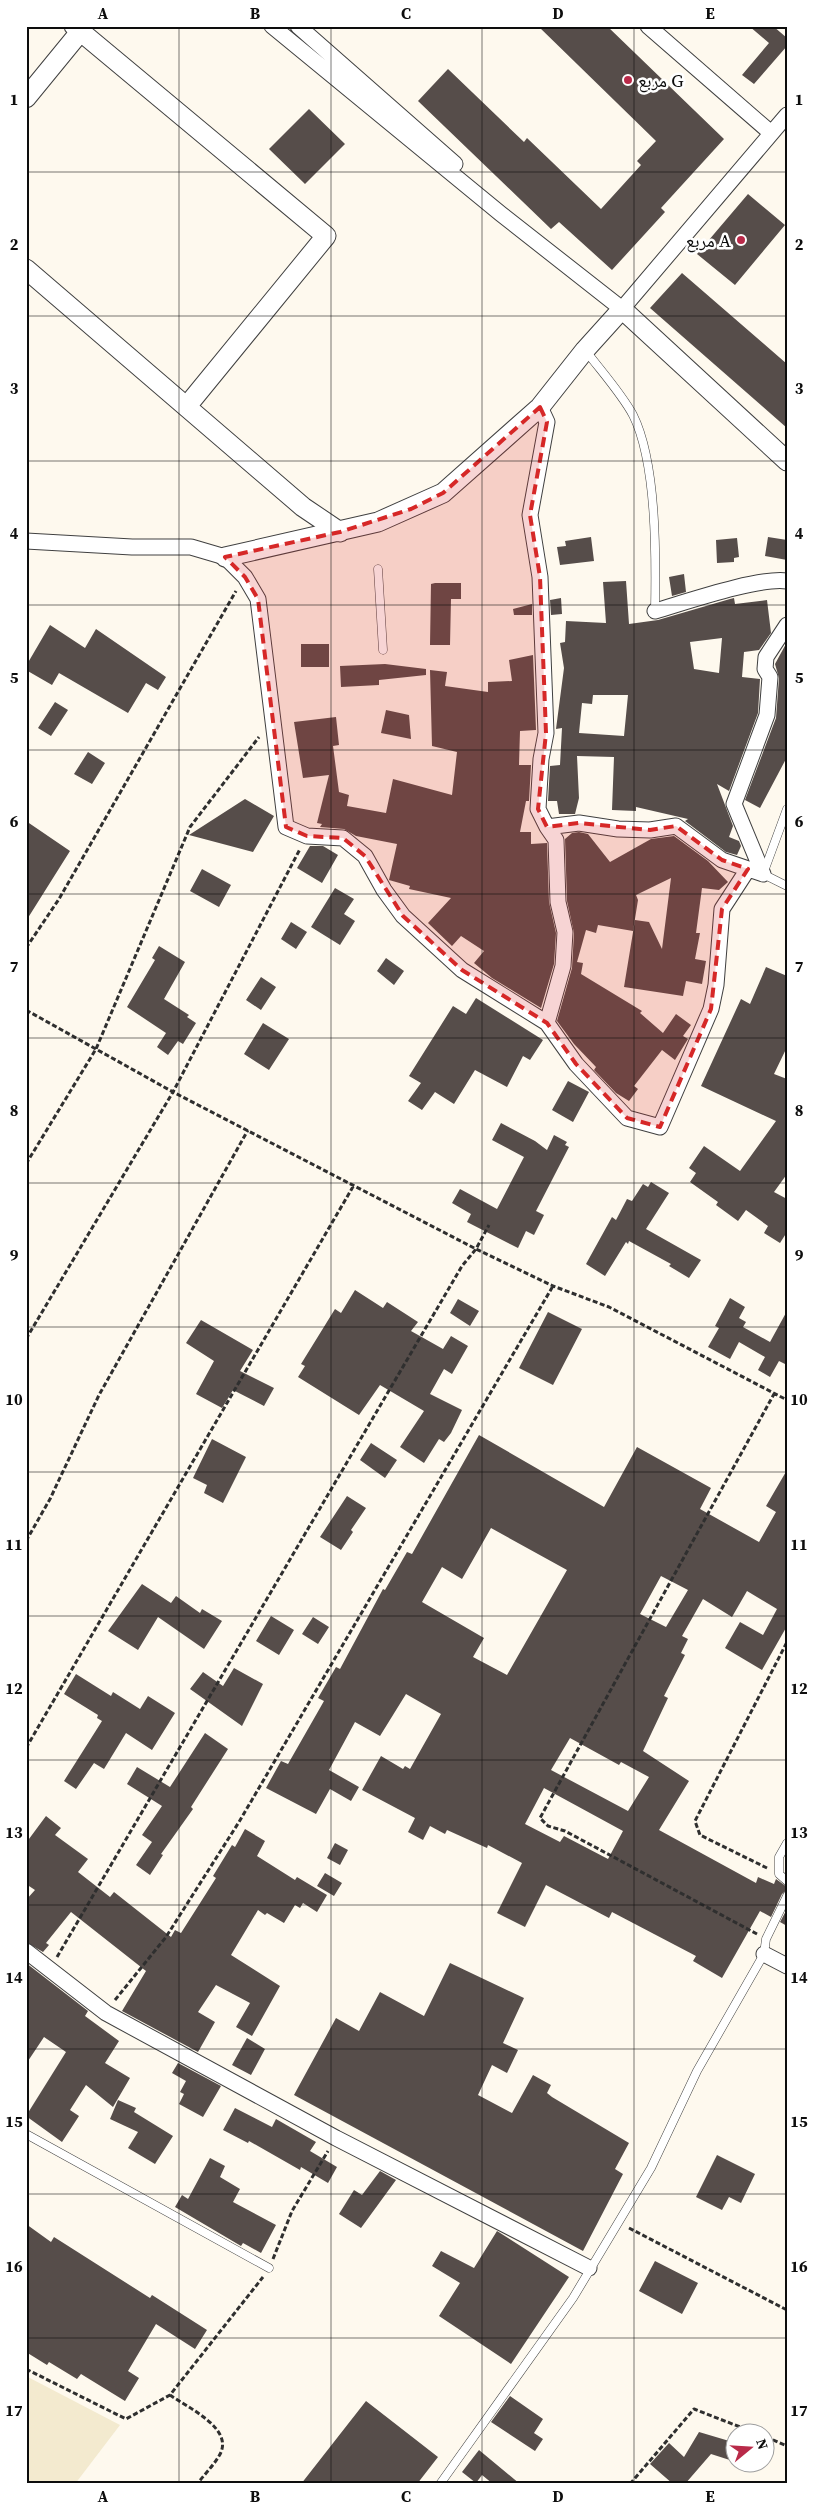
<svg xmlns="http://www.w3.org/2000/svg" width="813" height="2510" font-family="'Source Serif 4','Noto Naskh Arabic',serif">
<rect width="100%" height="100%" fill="#fef9ee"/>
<path fill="#f3eacf" d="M26 2376 120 2425 75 2484H26Z"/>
<path fill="#564d4a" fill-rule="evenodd" d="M538 26H607L724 139 661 208 665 212 612 270 559 222 551 229 418 101 448 69 524 142 527 138 601 209 641 165 637 161 656 141Z
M749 26H773L787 38V46L754 84 742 75 769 43Z
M309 109 345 144 305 184 269 149Z
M748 194 785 225 735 285 697 254Z
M682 273 787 364V428L650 308Z
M591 537 594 561 560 565 557 547 566 546 565 541Z
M768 537 787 540V560L765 556Z
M737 538 739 557 734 558V562L717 563 716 540Z
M684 574 686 592 672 596 669 577Z
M626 581 629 624 658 620 730 599 734 598 735 604 767 600 771 633 759 650 744 652 742 677 760 679 758 713 729 791 717 784 733 826 729 837 739 841 741 846 737 855 726 852 685 821 688 819 636 807V811L612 810 614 757 577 756 579 798 575 814H559L557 801H548L550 766 560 765 562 728 556 729 564 668 560 643 565 642 566 621 606 623 603 582ZM722 638 719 673 694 669 690 642ZM593 695H628L624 736 579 733 582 703 592 704Z
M435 583H461V599H451L450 645H430L431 584Z
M561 598 562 614 551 615 550 600Z
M532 604V615H514L513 609Z
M50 625 85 648 96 629 166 677 158 690 146 683 128 713 59 673 52 685 26 670V666Z
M787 642V757L760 808 745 800 776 718 779 678 775 664Z
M301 644H329V667H301Z
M533 655 536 730 520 731 519 765H531L529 801H526L520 832H531V844L547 843 549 902 556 933 554 964 541 1008 492 978 474 963 484 951 461 936 452 946 428 923 451 898 409 889 410 886 389 880 397 844 356 836 344 829 320 827 322 824 317 823 329 775 303 778 294 722 336 717 339 745 333 746 339 792 349 795 347 806 386 813 393 779 452 795 457 752 432 746 430 670 447 672 445 686 488 692V682L512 681 509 660Z
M385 664 426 669V675L379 680V685L341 687 340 666Z
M55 702 68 710 51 736 38 728Z
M386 710 409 715 411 739 381 733Z
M88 752 105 763 92 784 74 774Z
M245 799 274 816 253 852 189 835Z
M26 821 70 851 26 921Z
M579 832 588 834 610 862 651 839 674 836 708 861 728 882 719 890 702 888 696 933H700L695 959 706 961 702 984 686 981 683 996 624 987 635 920 649 922 662 949 671 878 636 895 638 900 633 931 598 925 596 933 586 930 577 962 583 963 581 974 642 1011 640 1013 663 1033 676 1014 691 1025 683 1036 688 1039 675 1060 662 1050 634 1086 638 1089 629 1101 616 1093 594 1070 596 1067 574 1044 557 1021 572 968 574 933 567 901 565 839 572 833Z
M310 846H323L338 855 322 883 297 868Z
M202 869 231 885 219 907 190 891Z
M335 888 354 899 344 914 355 921 340 945 311 927Z
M291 922 307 932 296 949 281 939Z
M159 946 185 962 164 999 189 1015 187 1017 196 1023 183 1044 178 1041 168 1055 157 1047 166 1033 127 1007 155 960 152 958Z
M386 958 404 971 394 985 377 971Z
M766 967 787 976V1047L774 1074 787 1079V1174L774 1192 787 1199V1232L780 1243 764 1233 768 1226 746 1210 738 1221 716 1205 718 1202 690 1182 696 1173 689 1168 704 1146 740 1171 776 1121 701 1086 741 999 750 1004Z
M261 977 276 987 261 1010 246 1000Z
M476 998 543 1040 530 1060 523 1056 507 1087 475 1070 454 1104 435 1092 422 1110 408 1101 421 1083 409 1076 453 1006 466 1014Z
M263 1023 289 1039 269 1070 244 1054Z
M568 1081 589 1092 573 1122 552 1110Z
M501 1123 535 1141 547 1150 554 1135 567 1142 565 1145 569 1147 536 1211 544 1215 534 1235 526 1231 518 1248 467 1222 471 1214 452 1203 460 1189 497 1209 524 1157 492 1140Z
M651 1182 669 1193 646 1229 701 1260 689 1278 669 1266 671 1264 629 1241 628 1244 626 1242 605 1276 586 1264 612 1217 616 1220 627 1199 632 1201 643 1184 648 1187Z
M355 1290 383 1308 387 1302 418 1322 411 1331 443 1349 451 1336 468 1346 452 1374 444 1369 430 1394 462 1410 451 1433 444 1442 439 1439 424 1463 400 1447 424 1411 380 1385 359 1415 298 1377 305 1366 301 1364 335 1309 341 1313Z
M730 1298 745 1307 739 1318 746 1322 743 1327 770 1342 787 1311V1365L779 1361 770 1377 758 1370 765 1357 739 1342 730 1359 708 1347 719 1328 715 1326Z
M458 1299 479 1311 470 1326 450 1313Z
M548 1312 582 1329 553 1385 519 1368Z
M201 1320 253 1350 240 1371 274 1388 264 1406 233 1390 222 1408 196 1394 214 1361 186 1343Z
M479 1435 604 1507 637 1447 711 1488 700 1509 759 1542 776 1512 766 1506 787 1470V1626L762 1670 725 1648 740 1622 763 1635 777 1609 747 1591 732 1617 703 1599 682 1636 688 1639 681 1653 685 1655 664 1696 668 1698 643 1751 689 1781 659 1830 756 1883 758 1877 774 1884 776 1879 787 1887V1890L782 1894 771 1917 760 1911 722 1978 693 1961 696 1956 612 1912 609 1918 546 1885 525 1927 497 1913 522 1863 488 1845 487 1848 447 1830 445 1834 430 1826 423 1840 408 1832 415 1818 362 1790 381 1756 403 1769 405 1766 410 1769 441 1714 406 1694 380 1736 355 1722 329 1770 359 1787 351 1801 330 1789 316 1814 266 1788 281 1761 288 1764 324 1701 318 1698 336 1667 340 1669 383 1589 385 1590 407 1552 412 1554ZM491 1528 567 1570 507 1675 473 1657 484 1638 422 1602 442 1567 462 1579ZM661 1576 688 1590 666 1627 640 1614ZM570 1738 619 1765 621 1762 649 1777 628 1811 551 1770ZM544 1788 623 1831 608 1859 564 1836 560 1842 525 1824Z
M212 1439 246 1457 223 1503 204 1493 207 1485 193 1478Z
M371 1443 397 1460 385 1478 360 1460Z
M347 1496 366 1508 351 1530 353 1532 341 1550 320 1537Z
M142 1584 171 1603 176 1596 200 1613 202 1609 222 1621 204 1649 158 1617 138 1650 108 1631Z
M271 1616 294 1630 279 1655 256 1641Z
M313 1617 329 1627 318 1644 302 1634Z
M234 1668 263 1684 242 1726 190 1689 203 1672 223 1686Z
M76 1674 111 1696 113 1692 140 1709 148 1696 175 1713 152 1750 126 1733 104 1769 94 1763 76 1789 64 1781 102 1721 97 1718 98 1715 64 1694Z
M205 1733 228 1749 191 1807 193 1809 161 1854 163 1855 150 1875 136 1865 152 1842 142 1835 162 1806 127 1784 137 1767 170 1787Z
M46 1816 61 1828 55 1835 88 1859 78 1872 110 1897 114 1892 171 1937 175 1930 181 1933 216 1878 213 1876 232 1845 235 1847 245 1829 265 1841 257 1856 295 1880 297 1877 327 1895 317 1912 303 1903 300 1908 295 1905 284 1923 267 1913 265 1915 258 1910 231 1955 280 1986 252 2036 236 2027 250 2003 216 1985 198 2012 215 2022 198 2052 122 2011 146 1971 71 1912 46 1943 49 1945 43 1952 26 1942V1900L35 1890 26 1884V1843Z
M335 1843 348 1850 340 1865 327 1858Z
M325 1873 342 1883 334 1896 317 1886Z
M787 1909V1926L780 1922Z
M26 1963 88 2011 85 2016 119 2041 105 2063 130 2078 113 2107 86 2085 70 2110 79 2116 62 2142 26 2116 66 2052 44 2037 26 2064Z
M450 1963 524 1998 503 2043 518 2050 507 2073 492 2065 478 2095 512 2113 533 2075 551 2085 547 2093 552 2097 629 2143 615 2169 623 2174 583 2251 294 2095 336 2018 359 2031 380 1992 424 2016Z
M247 2038 265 2049 251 2075 232 2065Z
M178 2063 221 2086 203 2117 179 2104 184 2094 180 2092 186 2081 172 2073Z
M118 2100 136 2108 134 2112 173 2136 155 2164 128 2148 138 2132 110 2119Z
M235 2108 272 2127 276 2119 316 2142 310 2151 337 2167 328 2183 301 2167 300 2170 249 2141 248 2143 223 2130Z
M717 2155 755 2174 741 2203 729 2197 722 2210 696 2197Z
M210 2158 225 2166 220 2177 240 2189 233 2202 276 2225 261 2253 243 2243 241 2246 175 2207 182 2195 188 2199Z
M380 2171 396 2180 361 2228 339 2214 354 2190 362 2195Z
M26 2224 51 2242 54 2237 150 2298 152 2295 207 2330 195 2349 156 2324 128 2371 139 2378 125 2401 81 2374 77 2379 49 2362 47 2365 26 2352Z
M497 2231 569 2277 511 2364 439 2316 460 2283 432 2266 441 2251 474 2268Z
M655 2261 698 2283 682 2314 639 2291Z
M510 2396 543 2419 534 2433 543 2439 535 2451 491 2422Z
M366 2401 438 2457 417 2484H301Z
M699 2432 736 2443V2462L711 2454 685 2484H673L650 2464 669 2443 684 2457Z
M479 2450 520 2484H493L482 2475 476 2483 462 2472Z"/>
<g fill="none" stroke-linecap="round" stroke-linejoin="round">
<g stroke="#404040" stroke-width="9">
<path id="service" d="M586 351C601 371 621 393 633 415 657 463 656 558 655 611
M378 569 383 650
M787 809 763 874 787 886
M787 1843 779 1857V1874L787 1881
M26 2134 269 2268
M440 2484 573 2298 651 2168 697 2071 764 1954 766 1939 787 1896"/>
</g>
<g stroke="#404040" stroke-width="17">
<path id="minor" d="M272 26 501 214 622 309
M298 26 455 164
M648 26 771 133
M622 309 787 115
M540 407 547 422 530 515 540 577 546 733 541 759 538 809 547 827 579 823 618 829 650 830 676 826 722 860 763 874
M26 541 132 547H191L225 557 245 577 258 599 286 827 307 836 343 838 365 856 384 890 403 916 462 970 547 1023 576 1064 627 1118 660 1127 711 1009 716 985 722 909 748 869
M655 611C686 602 758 577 787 581
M763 874 734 804 767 715 770 677 765 669 766 657 787 625
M547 1023 563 966 565 932 558 902 556 840 547 827
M26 1951 106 2013 336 2138 589 2268
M764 1954 787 1966"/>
</g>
<g stroke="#404040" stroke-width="21">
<path id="tertiary" d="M74 26 326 236 187 406
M26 98 80 32
M26 269 303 507 340 532
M225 557 378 522 443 493 540 407 585 350 622 309 787 461"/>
</g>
<path stroke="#2f2f2f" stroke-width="3" stroke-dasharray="5 2.5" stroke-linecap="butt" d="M26 948 59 899 236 591
M26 1010 173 1092 476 1249 553 1286 609 1307 787 1400
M26 1164 96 1049 190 827 259 737
M26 1339 173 1092 300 849
M26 1541 50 1499 99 1395 248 1130
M26 1748 354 1185
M767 1868 700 1835 695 1821 787 1642
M757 1934 565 1831 548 1826 540 1818 774 1394
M57 1957 462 1266 476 1249 489 1225
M115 2000 166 1937 239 1822 553 1286
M629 2228 787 2310
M273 2259 292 2211 328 2151
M26 2369 126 2419 170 2395 263 2277
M170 2395C188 2408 236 2429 219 2456 213 2466 204 2475 197 2484
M766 2437 787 2446
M630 2484 694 2409 753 2432"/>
<use href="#service" stroke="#fff" stroke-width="8"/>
<use href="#minor" stroke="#fff" stroke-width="15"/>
<use href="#tertiary" stroke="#fff" stroke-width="19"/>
</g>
<path fill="#d62828" fill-opacity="0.2" stroke="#d62828" stroke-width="4" stroke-dasharray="10 6" stroke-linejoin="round" d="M540 407 547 422 530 515 540 577 546 733 538 809 547 827 579 823 650 830 676 826 722 860 748 869 722 909 711 1009 660 1127 627 1118 576 1064 547 1023 462 970 403 916 365 856 343 838 307 836 286 827 258 599 245 577 225 557 340 532 411 509 443 493Z"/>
<path fill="none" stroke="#0d0d0d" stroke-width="1" stroke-opacity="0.55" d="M179 26V2484M331 26V2484M482 26V2484M634 26V2484M26 172H787M26 316H787M26 461H787M26 605H787M26 750H787M26 894H787M26 1038H787M26 1183H787M26 1327H787M26 1472H787M26 1616H787M26 1760H787M26 1905H787M26 2049H787M26 2194H787M26 2338H787"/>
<g fill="#b92a49" stroke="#fff" stroke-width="2">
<circle cx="628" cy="80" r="5"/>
<circle cx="741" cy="240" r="5"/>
</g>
<g text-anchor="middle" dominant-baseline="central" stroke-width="5" stroke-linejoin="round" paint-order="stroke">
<g font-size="18" fill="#0d0d0d" stroke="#fff" text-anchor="start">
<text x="638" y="80">مربع G</text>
<text x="731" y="240" text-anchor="end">مربع A</text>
</g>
</g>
<rect width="813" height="2510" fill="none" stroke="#ffffff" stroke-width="55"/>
<g transform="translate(750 2448) rotate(72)"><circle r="24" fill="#ffffff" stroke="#9e9e9e"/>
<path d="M0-4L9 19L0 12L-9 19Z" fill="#b92a49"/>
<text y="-8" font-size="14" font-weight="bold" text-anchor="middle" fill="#0d0d0d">N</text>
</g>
<rect x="28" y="28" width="758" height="2454" fill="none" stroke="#0d0d0d" stroke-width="2"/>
<g font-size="16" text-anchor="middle" font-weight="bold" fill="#0d0d0d">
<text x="103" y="19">A</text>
<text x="255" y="19">B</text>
<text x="406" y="19">C</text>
<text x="558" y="19">D</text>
<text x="710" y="19">E</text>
<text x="14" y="105">1</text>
<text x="799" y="105">1</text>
<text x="14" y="250">2</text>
<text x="799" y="250">2</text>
<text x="14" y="394">3</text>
<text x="799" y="394">3</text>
<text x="14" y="539">4</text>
<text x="799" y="539">4</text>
<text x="14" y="683">5</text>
<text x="799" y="683">5</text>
<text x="14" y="827">6</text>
<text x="799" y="827">6</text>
<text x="14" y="972">7</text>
<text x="799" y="972">7</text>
<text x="14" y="1116">8</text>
<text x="799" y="1116">8</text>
<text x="14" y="1261">9</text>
<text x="799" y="1261">9</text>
<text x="14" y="1405">10</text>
<text x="799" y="1405">10</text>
<text x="14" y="1550">11</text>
<text x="799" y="1550">11</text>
<text x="14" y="1694">12</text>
<text x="799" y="1694">12</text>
<text x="14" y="1838">13</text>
<text x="799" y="1838">13</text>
<text x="14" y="1983">14</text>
<text x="799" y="1983">14</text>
<text x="14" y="2127">15</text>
<text x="799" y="2127">15</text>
<text x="14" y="2272">16</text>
<text x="799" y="2272">16</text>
<text x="14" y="2416">17</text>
<text x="799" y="2416">17</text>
<text x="103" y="2502">A</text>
<text x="255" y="2502">B</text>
<text x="406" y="2502">C</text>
<text x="558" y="2502">D</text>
<text x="710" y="2502">E</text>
</g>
</svg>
